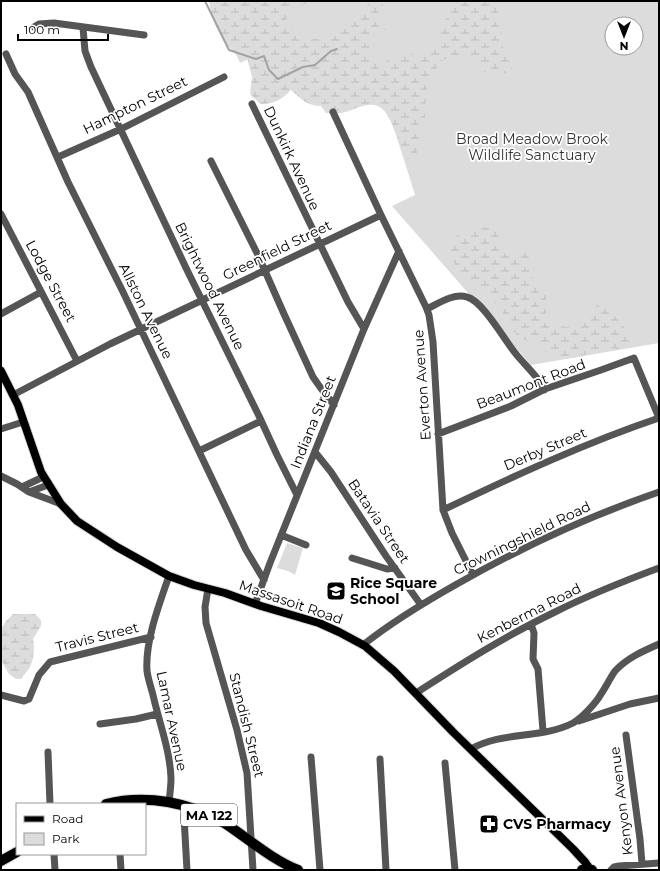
<svg xmlns="http://www.w3.org/2000/svg" width="660" height="871" font-family="Montserrat,sans-serif">
<defs>
<pattern id="wetland-marsh" width="20" height="14" patternUnits="userSpaceOnUse"><rect width="20" height="14" fill="#dcdcdc"/><path d="M1 5h8M5 5V1M11 12h8M15 12V8" fill="none" stroke="#bbb"/></pattern>
</defs>
<rect width="100%" height="100%" fill="#fff"/>
<path fill="#dcdcdc" fill-rule="evenodd" d="M211 1H659V343L531 365 392 206 415 195 388 109 317 65 302 34 240 63ZM612 24H636V48H612Z
M287 543 303 548 295 575 288 571 277 568Z"/>
<path fill="url(#wetland-marsh)" d="M209 1H312C302 7 289 5 286 18L289 24 309 40 332 35C341 22 344 23 359 20L367 8 368 1H384L381 10 376 15 385 22 387 27 385 30 371 36 370 53 372 58 382 63 393 58 411 54 425 57 428 56 432 53 433 49 439 42 440 29 456 1H497V8L502 21V46L511 56 514 64C510 77 491 78 481 70 478 66 475 61 471 57L467 56 460 61 456 62 449 59H445L440 62 431 79 426 91 425 117 420 129 417 154 413 160 407 159C405 150 399 143 396 134 391 122 385 102 368 105 359 106 351 111 342 113 337 114 331 113 326 113L321 106C307 106 301 99 291 90 281 100 275 104 260 104L250 94 252 77 247 58C243 56 237 55 233 51 220 40 211 18 209 1Z
M497 224C503 231 496 247 503 252 505 254 509 255 512 256L520 251H526L529 255C527 263 528 274 535 281 539 285 543 287 545 292 548 300 546 309 545 317 551 325 557 320 564 327 582 327 587 318 597 305H602C613 314 629 328 631 342L628 345 617 349 603 347 579 357 562 359 547 354 536 342 524 340 518 337 504 317 502 309 495 303 485 289 480 284 468 281 463 278 454 263 453 256 449 251V245L451 241 459 234Z
M13 614H35L41 620V626L33 639C35 649 34 660 29 669 26 673 24 674 21 679H16L9 674 1 660V629L6 621Z"/>
<g fill="none" stroke-linecap="round" stroke-linejoin="round">
<path stroke="#a3a3a3" stroke-width="2" d="M205 1 229 50 256 59 264 56 269 70 278 79 303 67 315 65 331 51 337 49"/>
<g stroke="#dbdbdb" stroke-width="10">
<path id="major" d="M1 371 18 405 41 472 61 504 77 521 117 547 169 576 194 585 225 593 261 606 319 623 339 632 365 646 394 671 453 732 573 849 585 862 590 869"/>
</g>
<g stroke="#dbdbdb" stroke-width="12">
<path id="highway" d="M106 804C146 794 191 802 226 824 250 840 271 859 298 870
M1 861 17 852
M582 870H592"/>
</g>
<path stroke="#555" stroke-width="7" d="M34 27 39 24 54 23 144 35
M83 28 85 51 91 67 187 270 259 416 277 455 297 495
M6 54 15 74 28 92 68 182 123 292 246 550 264 580
M252 104 348 302 364 329
M333 112 381 215 426 307 429 315 433 342 443 510 452 533 473 575
M58 157 121 129 224 77
M211 161 258 255 284 314 313 377 320 387 334 405
M1 214 77 361
M427 309C439 303 453 293 467 297 483 301 505 341 516 354 522 362 544 383 544 390
M1 314 41 292
M13 395 110 344 381 215
M1 429 23 422
M438 434 511 406 545 389 601 370 634 358 659 418C585 443 514 476 443 510
M199 451 261 421
M315 452 331 472 386 556 421 605
M1 476 17 484 29 492 61 504
M22 487 43 477
M29 492 48 485
M281 535 306 545
M352 558 387 569 395 568
M169 576C159 605 145 641 147 671 148 679 151 687 153 695 159 722 170 750 171 778 171 786 170 794 169 802
M208 589 205 607 206 623 237 730 247 773 253 870
M255 604 270 563 364 329 399 251
M531 624 534 633 533 659 538 669 543 731
M363 645C393 621 425 602 457 584 522 547 589 516 659 492
M416 693C461 664 507 635 555 612 589 595 624 581 659 568
M1 695 24 701 29 699 39 675 50 662 151 637
M579 721 630 704 659 698
M100 724 136 719 157 714
M626 735 640 839 642 864
M471 749C502 731 542 739 573 723 582 718 596 703 601 694 606 687 610 678 615 671 627 658 643 651 659 644
M48 752 50 804
M311 757 320 870
M380 759 386 870
M445 763 455 870
M185 806 184 817 187 870
M54 854 55 870
M120 854 121 870
M611 870 614 867 619 866 659 863"/>
<use href="#major" stroke="#000" stroke-width="8"/>
<use href="#highway" stroke="#000" stroke-width="10"/>
</g>
<defs>
<g id="school-square" transform="scale(1)"><rect x="-9" y="-9" width="18" height="18" rx="4" fill="#000" stroke="#fff"/><path d="M0-5L7-2L0 1L-7-2ZM-4 1L0 2.5L4 1V4Q0 6-4 4Z" fill="#fff"/></g>
<g id="pharmacy-square" transform="scale(1)"><rect x="-9" y="-9" width="18" height="18" rx="4" fill="#000" stroke="#fff"/><path d="M-2-6h4v4h4v4h-4v4h-4v-4h-4v-4h4Z" fill="#fff"/></g>
</defs>
<g fill-rule="evenodd">
<use href="#school-square" x="336" y="591"/>
<use href="#pharmacy-square" x="489" y="824"/>
</g>
<g text-anchor="middle" dominant-baseline="central" stroke-width="3.5" stroke-linejoin="round" paint-order="stroke">
<rect fill="#fff" stroke="#4c4c4c" stroke-width="1" x="181" y="804" width="56" height="22" rx="3"/>
<g font-size="13" font-weight="bold" fill="#000">
<text x="209" y="815">MA 122</text>
</g>
<g font-size="14" fill="#000" stroke="#fff">
<text transform="translate(135 105) rotate(-26)">Hampton Street</text>
<text transform="translate(292 158) rotate(65)">Dunkirk Avenue</text>
<text transform="translate(277 250) rotate(-26)">Greenfield Street</text>
<text transform="translate(51 281) rotate(62)">Lodge Street</text>
<text transform="translate(210 286) rotate(64)">Brightwood Avenue</text>
<text transform="translate(146 311) rotate(64)">Allston Avenue</text>
<text transform="translate(531 384) rotate(-21)">Beaumont Road</text>
<text transform="translate(422 385) rotate(-94)">Everton Avenue</text>
<text transform="translate(313 422) rotate(-68)">Indiana Street</text>
<text transform="translate(545 449) rotate(-23)">Derby Street</text>
<text transform="translate(379 521) rotate(56)">Batavia Street</text>
<text transform="translate(522 538) rotate(-26)">Crowningshield Road</text>
<text transform="translate(291 602) rotate(19)">Massasoit Road</text>
<text transform="translate(529 613) rotate(-27)">Kenberma Road</text>
<text transform="translate(97 637) rotate(-14)">Travis Street</text>
<text transform="translate(172 721) rotate(78)">Lamar Avenue</text>
<text transform="translate(247 725) rotate(76)">Standish Street</text>
<text transform="translate(621 801) rotate(-97)">Kenyon Avenue</text>
</g>
<g font-size="14" fill="#333" stroke="#fff">
<text x="532" y="139">Broad Meadow Brook<tspan x="532" dy="16">Wildlife Sanctuary</tspan></text>
</g>
<g font-size="14" font-weight="bold" fill="#000" stroke="#fff" text-anchor="start">
<text x="350" y="583">Rice Square<tspan x="350" dy="16">School</tspan></text>
<text x="503" y="824">CVS Pharmacy</text>
</g>
</g>
<rect width="660" height="871" fill="none" stroke="#000000" stroke-width="4"/>
<rect x="16" y="803" width="130" height="52" fill="#ffffff" stroke="#999999"/>
<rect x="24" y="816" width="20" height="6" fill="#000000" stroke="#999999"/>
<text x="52" y="823" font-size="12" fill="#000000">Road</text>
<rect x="24" y="833" width="20" height="12" fill="#dcdcdc" stroke="#999999"/>
<text x="52" y="843" font-size="12" fill="#000000">Park</text>
<g transform="translate(624 36) rotate(180)"><circle r="19" fill="#ffffff" stroke="#999999"/>
<path d="M0-3L7 15L0 10L-7 15Z" fill="#000000"/>
<text y="-6" font-size="11" font-weight="bold" text-anchor="middle" fill="#000000">N</text>
</g>
<path d="M18 34v6h90v-6" fill="none" stroke="#000000" stroke-width="2"/>
<text x="24" y="34" font-size="12" fill="#000000" stroke="#ffffff" stroke-width="3" paint-order="stroke">100 m</text>
</svg>
